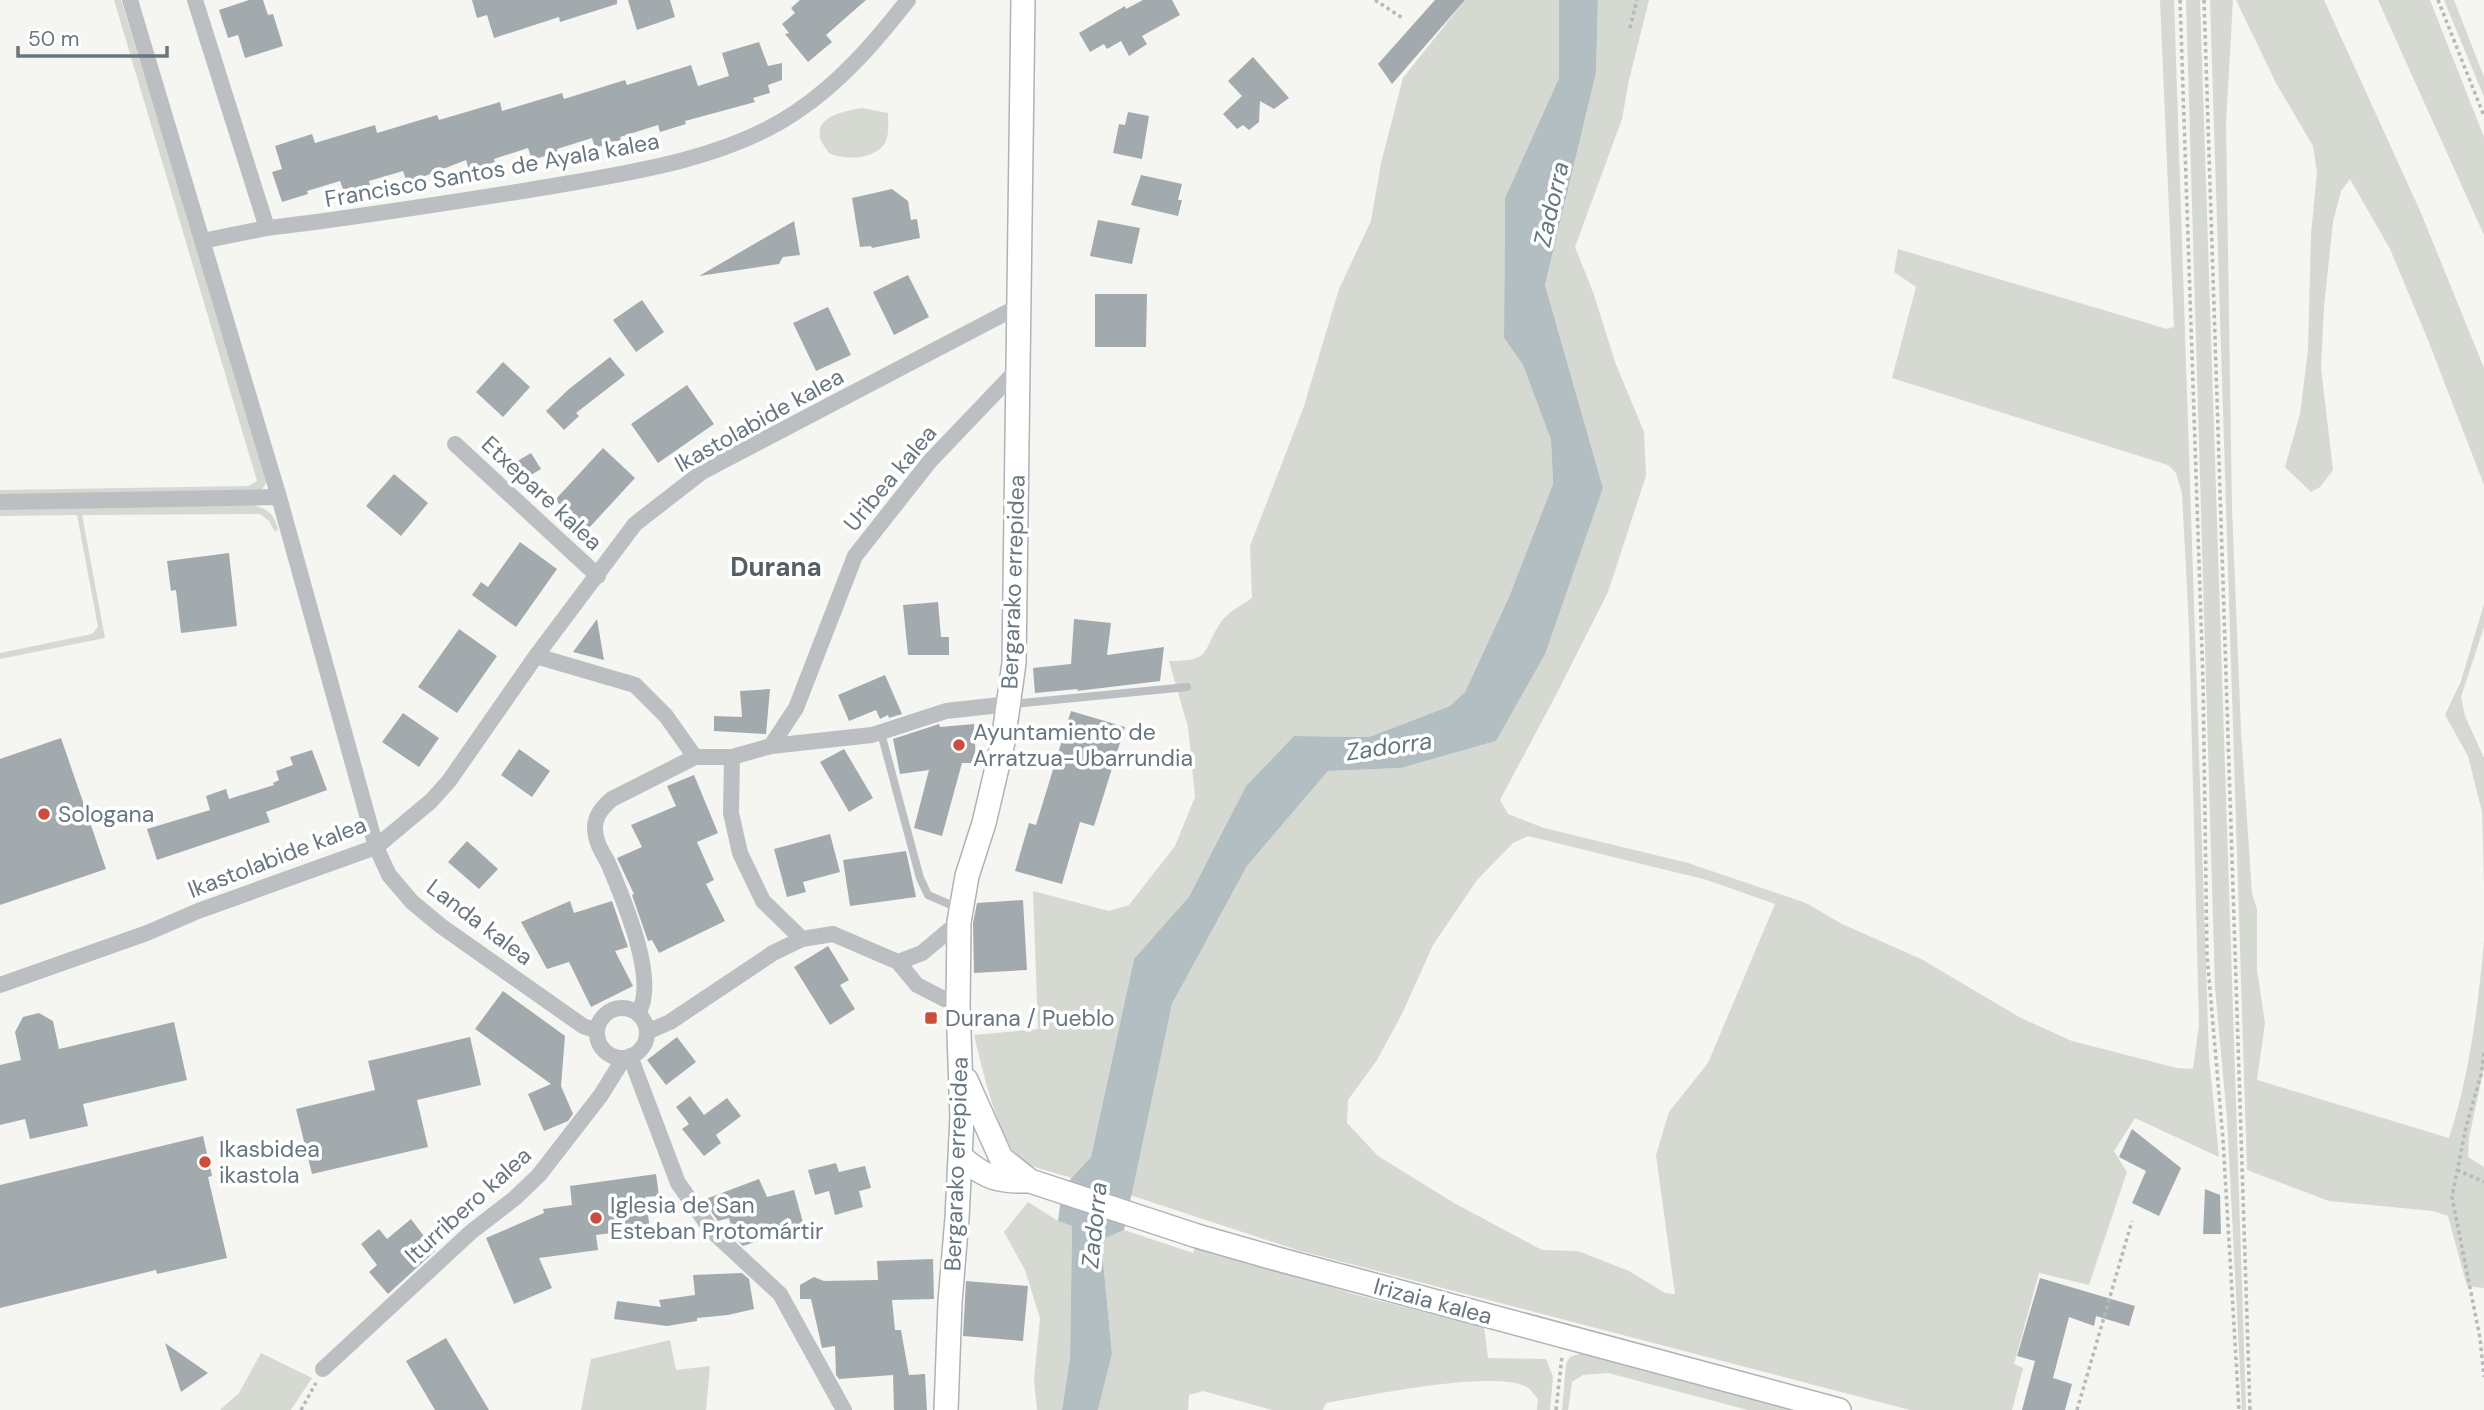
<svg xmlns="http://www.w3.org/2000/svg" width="2484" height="1410" font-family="'DM Sans',sans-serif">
<rect width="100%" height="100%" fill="#f5f5f2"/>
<path fill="#d5d9d2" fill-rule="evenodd" d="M114 0H121L268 480 260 493 0 497V490L248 486 257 481Z
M1465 0H1559V78L1505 198 1504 338 1523 365 1551 440 1553 484 1509 597 1465 692 1450 706 1369 737 1294 736 1246 786 1189 898 1134 959 1091 1157 1072 1178C1060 1174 1028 1167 1020 1159 997 1137 982 1067 974 1035L1038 1029 1033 891 1109 911 1129 905 1175 846 1195 797 1188 727 1169 661C1213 661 1201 652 1221 622 1227 613 1242 605 1252 598L1250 546 1304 406 1339 289 1371 221 1381 163 1403 78Z
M1598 0H1649L1629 80 1622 119 1575 247 1593 292 1615 362 1644 432 1646 476 1608 592 1558 691 1500 800 1508 814 1544 828 1688 863 1806 903 1842 924 1921 959 2021 1018 2072 1041 2177 1068 2193 1069 2199 1025 2189 628 2182 493 2176 473 2168 465 1892 378 1916 287 1894 272 1898 249 2167 329 2174 327 2160 0H2174L2209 1057 2219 1157 2135 1118 2114 1151 2127 1172 2089 1285 2039 1273 2014 1364 2023 1368 2012 1410H1910L1297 1250 1130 1195 1172 1004 1247 866 1328 771 1401 768 1496 741 1603 488 1545 285 1596 73ZM1528 836 1707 880 1775 904 1708 1063 1669 1112 1656 1155 1675 1294 1665 1293 1629 1271 1578 1251 1542 1250 1454 1203 1378 1156 1347 1123 1348 1100 1377 1060 1402 1014 1433 945 1477 880 1513 843Z
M2186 0H2200L2246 1410H2242L2227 1118 2215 988Z
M2210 0H2233L2226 123 2232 508 2241 731 2252 893 2257 909V970L2265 1023 2257 1080 2449 1138C2470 1073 2478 1007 2484 940V1067L2469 1138 2468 1157 2484 1167V1288L2467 1286 2448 1216 2433 1211 2329 1201 2247 1170Z
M2236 0H2324L2421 213 2484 368V485L2428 340 2390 249 2350 179 2341 191 2333 222 2324 307 2321 368 2333 470 2320 487 2311 492 2285 467 2300 414 2308 350 2311 234 2317 173 2313 146 2276 83Z
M2378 0H2430L2484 137V235Z
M2444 0H2454L2484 77V97Z
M862 108 888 113C888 123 890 138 883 146 870 160 844 160 829 153 826 149 822 143 820 138 815 115 847 111 862 108Z
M253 505C269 510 273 513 278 529L275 532 269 521 260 514 82 515 105 638 0 659V653L92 634 98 627 77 515 0 516V508Z
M2484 604V627L2461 697 2465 716 2484 758V886L2482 812 2468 756 2445 715 2461 681Z
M1028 1202 1058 1221 1072 1226 1070 1358 1062 1410H1037L1034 1380 1040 1318 1025 1270 1004 1232Z
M1124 1230 1193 1253 1197 1245 1357 1295 1484 1327 1488 1358 1546 1359 1553 1377 1550 1410H1537L1538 1399C1535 1396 1531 1389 1527 1387 1495 1369 1365 1396 1326 1403L1323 1410H1272L1203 1391 1189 1395 1188 1410H1098L1112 1354 1101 1240Z
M670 1340 676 1370 710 1366 706 1410H581L591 1359Z
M261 1353 312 1378 291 1410H220L239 1393Z
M1579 1354H1592L1803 1410H1748L1608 1373 1583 1375 1572 1382 1568 1410H1562L1566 1364 1570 1357Z"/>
<path fill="#b2bec1" d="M1559 0H1598L1596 73 1545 285 1603 488 1545 654 1496 741 1401 768 1328 771 1247 866 1172 1004 1124 1230 1101 1240 1112 1354 1098 1410H1062L1070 1358 1072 1226 1058 1221 1061 1198 1067 1183 1091 1157 1134 959 1189 897 1246 786 1294 736 1369 737 1450 706 1465 692 1509 597 1553 484 1551 440 1523 365 1504 338 1505 198 1559 78Z"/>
<path fill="#a3aaae" d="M249 0H263L268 15 273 14 283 46 245 58 238 35 228 38 219 10Z
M472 0H617V4L560 22 559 17 494 38 487 15 477 18Z
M628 0H670L675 17 637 30Z
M800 0H866L826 35 832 42 808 62 785 34 789 33 782 24 795 13 791 8Z
M1143 0H1172L1180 15 1142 36 1147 44 1129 56 1121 41 1107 49 1104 44 1090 52 1079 33 1125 6 1126 9Z
M1435 0H1465L1392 84 1378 64Z
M759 42 768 66 782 63V80L768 85 770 93 753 98 755 102 685 121 686 124 660 132 658 125 620 137 621 140 595 148 592 138 557 149 558 152 532 160 528 148 494 159 495 162 469 170 466 160 407 183 403 171 369 181 370 185 344 192 340 181 307 191 308 194 282 202 272 172 282 169 275 146 312 134 315 143 375 125 377 133 437 115 439 120 500 102 502 111 562 93 564 99 625 80 627 85 691 65 698 86 729 76 722 53Z
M1253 57 1289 98 1274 109 1260 101 1259 122 1249 130 1243 125 1237 129 1223 114 1242 96 1228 81Z
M1128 112 1149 116 1142 159 1113 153 1119 124 1125 125Z
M1141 175 1182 184 1178 200H1182L1178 216 1131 205Z
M892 189 908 201 911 220 917 219 920 238 872 248 871 246 860 247 852 198Z
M1098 220 1140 228 1132 264 1090 256Z
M794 221 800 255 783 257 779 264 699 276Z
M908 275 929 317 894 335 873 292Z
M1095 294H1147L1146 347H1095Z
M642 300 664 332 636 352 613 320Z
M828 307 851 355 816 371 793 323Z
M610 357 625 375 576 413 579 416 564 430 546 411 569 389Z
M503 362 530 387 503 417 476 392Z
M687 385 714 424 658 463 631 424Z
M603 448 635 478 588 529 555 500Z
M531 453 541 469 519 482 509 466Z
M394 474 428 503 401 536 366 506Z
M520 542 557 569 516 627 472 595 481 582 488 587Z
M229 553 237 626 181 633 176 590 171 591 167 561Z
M938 602 941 637H949V655H908L903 605Z
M597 619 604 660 573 652Z
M1074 619 1111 623 1107 655 1164 647 1160 681 1077 691 1078 689 1035 693 1033 668 1071 664Z
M459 629 497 656 457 713 418 687Z
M885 675 902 714 889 718 888 715 880 719 876 710 849 721 838 695Z
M770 689 766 734 714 731V716L742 717 740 691Z
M1071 711 1125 727 1094 826 1080 822 1062 884 1015 871 1029 823 1036 825Z
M403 713 439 738 419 767 382 742Z
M939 724 940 727 974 724 976 763H962L942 836 914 828 929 770 900 774 893 739Z
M61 738 106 869 0 905V759Z
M519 749 550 771 532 797 501 775Z
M844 749 873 798 849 812 820 762Z
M312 750 327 790 266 812 270 822 157 860 147 829 210 810 206 796 226 789 229 799 274 785 273 783 279 780 276 771 293 765 290 757Z
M694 775 718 833 697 842 714 880 706 884 725 921 659 953 652 940 648 941 632 895 634 894 617 858 642 847 631 825 676 806 667 786Z
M830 834 840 872 803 882 806 892 787 897 774 849Z
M467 841 498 869 479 889 448 862Z
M906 851 916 897 850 906 843 860Z
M1023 900 1027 970 974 973 973 923 977 903Z
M570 901 574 913 612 901 628 947 615 951 633 986 591 1007 569 962 547 969 521 922Z
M828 946 849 980 840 985 855 1009 830 1025 794 967Z
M503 991 565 1036 561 1086 573 1114 568 1121 544 1131 528 1094 551 1084 475 1029Z
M39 1013 53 1021 59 1049 174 1022 187 1080 83 1104 88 1126 30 1139 25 1119 0 1125V1065L21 1060 15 1032 23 1017Z
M470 1037 481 1085 417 1100 428 1147 312 1174 296 1109 375 1090 368 1061Z
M677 1037 696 1062 666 1085 647 1060Z
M690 1096 704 1115 727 1098 741 1116 716 1135 721 1143 704 1156 682 1129 689 1124 676 1107Z
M2132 1129 2181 1168 2159 1216 2132 1203 2146 1171 2119 1157Z
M203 1136 212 1176 208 1177 227 1258 157 1274 156 1270 0 1308V1185Z
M836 1163 839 1172 865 1166 871 1188 859 1191 863 1207 835 1215 829 1191 815 1195 808 1170Z
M656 1174 659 1196 645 1197 650 1228 596 1235 598 1250 539 1258 552 1288 514 1304 486 1238 544 1213 543 1209 572 1205 570 1186Z
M759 1179 767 1197 794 1190 804 1226 743 1246 734 1237 729 1218 718 1221 703 1200Z
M2205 1189 2220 1195 2221 1234H2203Z
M411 1219 435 1251 388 1294 369 1272 377 1265 361 1244 379 1229 387 1239Z
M933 1259 934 1299 892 1300 895 1330H901L909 1375 925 1374 927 1410H894L893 1375 839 1379 836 1375 835 1346 822 1348 811 1299H800V1285L814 1277 824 1281 878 1280 877 1261Z
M742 1273 749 1279 754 1309 728 1315 697 1318V1321L667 1326 614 1319 617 1301 661 1307 659 1300 695 1295 693 1275Z
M2040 1278 2135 1306 2129 1326 2096 1316 2094 1326 2069 1317 2053 1378 2072 1384 2065 1410H2022L2035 1361 2017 1356Z
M966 1281 1028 1286 1023 1341 963 1336Z
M446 1338 489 1410H435L406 1361Z
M165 1343 208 1373 181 1392Z"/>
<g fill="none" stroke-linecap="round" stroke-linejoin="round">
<g stroke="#adb3b6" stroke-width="26">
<path id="secondary" d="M966 1080 1001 1158 1030 1181
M961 1157C985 1178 999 1182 1030 1181L1197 1236 1281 1260 1839 1410
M946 1410 950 1302 957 1218 962 1117 958 1006 959 922 967 876 984 823 1003 742 1014 663 1023 0"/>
</g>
<path stroke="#b5b9ba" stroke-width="3.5" stroke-dasharray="3.5 3.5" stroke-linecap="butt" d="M1375 0 1404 19
M2180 0 2203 681 2207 955 2223 1140 2239 1410
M2204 0 2250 1410
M2438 0 2484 116
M1630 28 1637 0
M2484 1053 2481 1075 2466 1127 2452 1197 2480 1338 2484 1377
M2457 1170 2484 1182
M301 1410 316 1383
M1556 1410 1562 1356
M2077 1410 2132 1221"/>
<path stroke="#bbbfc2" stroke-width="8" d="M1012 704 1187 687
M881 733 920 878 928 895 958 908"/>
<path stroke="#bbbfc2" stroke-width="16" d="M130 0 279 497 376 847 389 875 412 902 441 926 583 1026 597 1031
M195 0 267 228C354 218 441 204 529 190 615 175 723 162 796 112 841 82 875 42 908 0
M202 241 267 228
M455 444 598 576
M0 502 279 497
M536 656 635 685 666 716 695 757
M771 746 796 708 855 556 930 461 1017 370
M732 757 731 813 740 853 763 901 802 939
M898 962 922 953 959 922
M0 985 147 933 198 911 376 847 431 801 449 781 536 656 635 524 702 472 1019 306
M597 1033a25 25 0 1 1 50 0a25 25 0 1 1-50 0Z
M638 1013C659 981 623 899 609 865 605 856 597 846 596 836 592 820 600 809 612 799L695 757H732L771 746 872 735 946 711 1009 704
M647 1032 670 1022 773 953 802 939 833 934 898 962 917 985 958 1006
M630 1056 678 1183 713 1232 780 1294 844 1410
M323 1369 471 1232 515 1198 539 1175 601 1095 624 1058"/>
<use href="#secondary" stroke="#fff" stroke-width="23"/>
</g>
<g fill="#cb4e3c" stroke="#fff" stroke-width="2.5">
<circle cx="959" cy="745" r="7"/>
<circle cx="44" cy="814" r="7"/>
<rect x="924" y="1011" width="14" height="14" rx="3.5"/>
<circle cx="205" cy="1162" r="7"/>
<circle cx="596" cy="1218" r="7"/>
</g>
<g text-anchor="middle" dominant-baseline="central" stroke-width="7" stroke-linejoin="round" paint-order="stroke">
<g font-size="23" fill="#68777f" stroke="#fff">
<text transform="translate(492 170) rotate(-10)">Francisco Santos de Ayala kalea</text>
<text transform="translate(759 420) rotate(-29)">Ikastolabide kalea</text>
<text transform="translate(890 478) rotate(-50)">Uribea kalea</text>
<text transform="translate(542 493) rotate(43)">Etxepare kalea</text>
<text transform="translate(1013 582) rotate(-88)">Bergarako errepidea</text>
<text transform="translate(277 857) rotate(-21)">Ikastolabide kalea</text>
<text transform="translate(480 922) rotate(37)">Landa kalea</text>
<text transform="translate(956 1164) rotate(-88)">Bergarako errepidea</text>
<text transform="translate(468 1205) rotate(-42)">Iturribero kalea</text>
<text transform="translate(1433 1301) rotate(15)">Irizaia kalea</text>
</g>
<g font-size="23" fill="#68777f" stroke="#fff" text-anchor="start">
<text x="973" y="732">Ayuntamiento de<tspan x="973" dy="26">Arratzua-Ubarrundia</tspan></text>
<text x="58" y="814">Sologana</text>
<text x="945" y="1018">Durana / Pueblo</text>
<text x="219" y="1149">Ikasbidea<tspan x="219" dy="26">ikastola</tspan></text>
<text x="610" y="1205">Iglesia de San<tspan x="610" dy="26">Esteban Protomártir</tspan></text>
</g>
<g font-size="24" font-style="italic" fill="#64787c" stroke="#fff">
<text transform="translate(1551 204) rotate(-77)">Zadorra</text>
<text transform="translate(1389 746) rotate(-8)">Zadorra</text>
<text transform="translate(1094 1225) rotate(-84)">Zadorra</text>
</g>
<g font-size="26" font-weight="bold" fill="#556065" stroke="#fff">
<text x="776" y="567">Durana</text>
</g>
</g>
<path d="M18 46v10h149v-10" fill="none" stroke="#68777f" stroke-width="3.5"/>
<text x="28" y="46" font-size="21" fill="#68777f" stroke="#ffffff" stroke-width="5" paint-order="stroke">50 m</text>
</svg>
